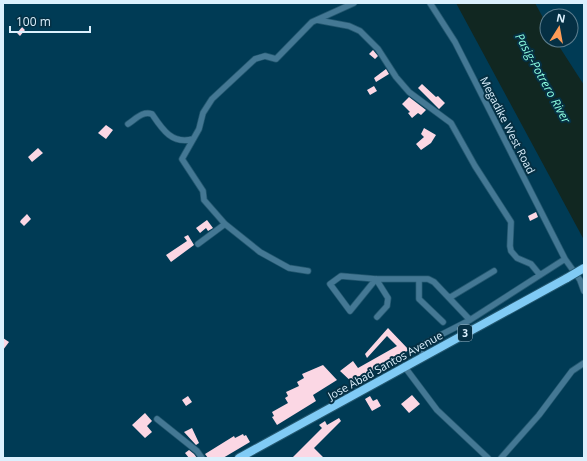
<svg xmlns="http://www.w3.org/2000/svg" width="587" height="461" font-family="'Open Sans',sans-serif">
<rect width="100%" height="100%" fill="#003b55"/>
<path fill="#112721" d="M456 3H535L547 25V40H555L584 85V240Z"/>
<path fill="#fbd7e4" d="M22 27 25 30 20 36 17 33Z
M373 50 378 56 375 59 369 54Z
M386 69 389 74 376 82 374 78Z
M422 84 436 97 438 96 445 103 439 109 418 88Z
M374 86 377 91 370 95 367 90Z
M409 97 426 110 421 115 418 113 412 118 408 113 410 112 402 104Z
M106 125 113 130 106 139 98 133Z
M424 128 436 135 431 143 421 150 416 144 424 137 421 134Z
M38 148 43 153 32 162 28 157Z
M536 212 538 217 530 221 528 216Z
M27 214 31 219 24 226 20 222 21 220Z
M207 220 213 228 208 231 206 228 200 233 196 228Z
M188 235 194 245 171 262 166 255 187 241 184 237Z
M388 328 409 350 364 376 359 380 361 382 355 385 340 371 353 361 358 368 397 346 387 336 367 358 365 354Z
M3 338 9 342 3 350Z
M323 365 337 380 313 395 316 401 277 425 272 417 274 416 272 412 288 403 285 398 288 396 286 392 299 386 297 382 304 378 302 374Z
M412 395 420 404 409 413 401 404Z
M188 396 192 402 186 406 182 400Z
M370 396 373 401 377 399 381 406 372 411 365 399Z
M145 413 152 421 147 426 152 432 145 438 132 425Z
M339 418 341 421 314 448 324 458H292L322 428 319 425 325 421 327 425Z
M192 428 199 443 196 445 184 432Z
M243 434 244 436 246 435 250 442 223 458H208L205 454 234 436 235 438Z
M189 450 194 454 197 458H189L185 453Z"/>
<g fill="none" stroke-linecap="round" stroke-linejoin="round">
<g stroke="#235870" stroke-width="7">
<path id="minor" d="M430 3 455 42 565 259 580 280 584 291
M317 20 349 26 360 31 378 49 396 77 409 92 451 123 475 166 511 222 510 246 511 251 517 258 531 264 540 275
M128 124C136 119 142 111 152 114 162 129 172 145 193 139
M198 244 225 224
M308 271 289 268 260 252 225 224 204 200 203 191 182 159 199 129 203 113 212 99 255 59 265 56 276 59 312 22 354 3
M419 279V299L443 322
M449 298 494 271
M377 317 387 306 388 298 376 279 350 311 330 284 341 276 376 279H428L434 282 470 320
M422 356 421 348 425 343 470 320 565 259
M404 366 437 410 488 458
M157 419 197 451 202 458
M501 458 539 415 572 371 584 363"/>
</g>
<g stroke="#235870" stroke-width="10">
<path id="highway" d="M239 458 567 278"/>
</g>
<use href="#minor" stroke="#447894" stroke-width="5.5"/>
<use href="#highway" stroke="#80cbf5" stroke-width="8"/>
<g stroke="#235870" stroke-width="10" stroke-linecap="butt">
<path id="highway-bridge" d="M567 278 584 268"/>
</g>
<use href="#highway-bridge" stroke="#80cbf5" stroke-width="8"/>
</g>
<g text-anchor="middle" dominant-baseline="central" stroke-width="4" stroke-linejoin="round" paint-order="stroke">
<rect fill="#053044" stroke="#9bb6c6" stroke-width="1" x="458" y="325" width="14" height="16" rx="3"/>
<g font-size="10" font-weight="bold" fill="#dbf0fd">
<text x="465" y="333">3</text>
</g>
<g font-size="11" fill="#dbf0fd" stroke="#053044">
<text transform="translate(508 125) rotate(63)">Megadike West Road</text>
<text transform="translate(385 365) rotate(-29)">Jose Abad Santos Avenue</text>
</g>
<g font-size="12" font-style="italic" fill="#8cfcde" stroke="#053044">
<text transform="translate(543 78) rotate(61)">Pasig-Potrero River</text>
</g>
</g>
<rect width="587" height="461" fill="none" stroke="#dbf0fd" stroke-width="8"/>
<g transform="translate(559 28) rotate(11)"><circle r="19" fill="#053044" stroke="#5b7d8e"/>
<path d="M0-3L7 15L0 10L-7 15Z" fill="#fe9c57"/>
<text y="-6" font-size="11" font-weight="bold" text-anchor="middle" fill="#dbf0fd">N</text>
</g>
<path d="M10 26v6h80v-6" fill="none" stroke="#dbf0fd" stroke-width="2"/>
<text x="16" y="26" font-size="12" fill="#dbf0fd" stroke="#053044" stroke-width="3" paint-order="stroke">100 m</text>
</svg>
